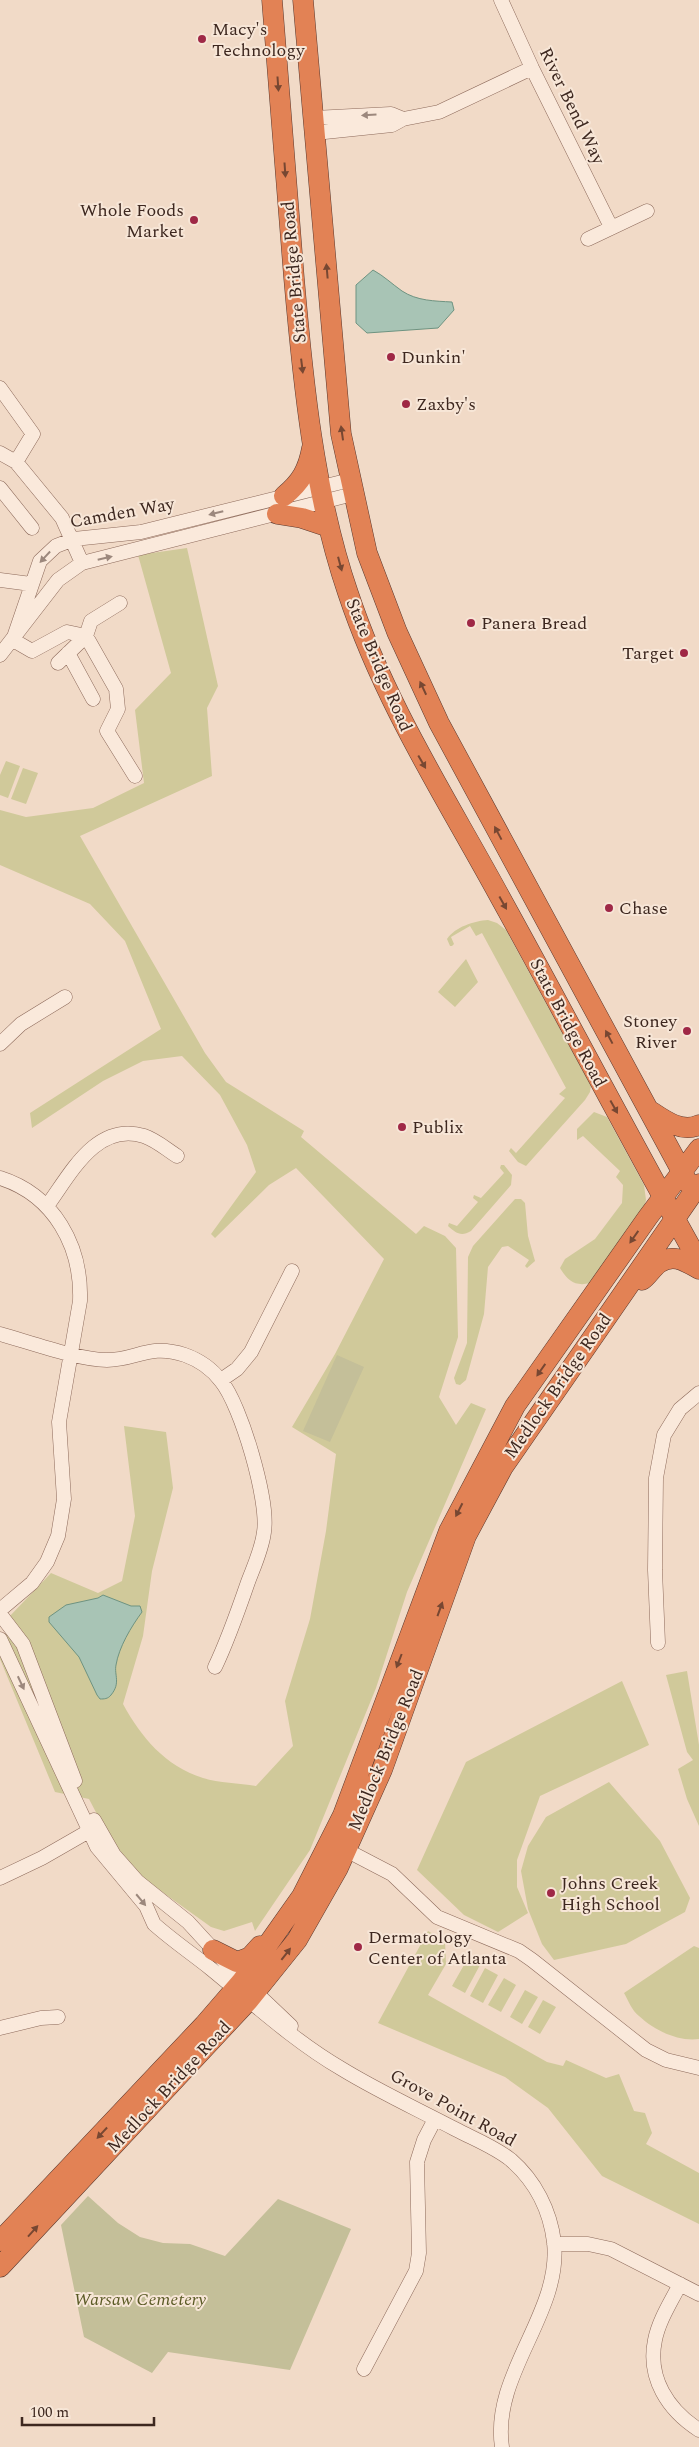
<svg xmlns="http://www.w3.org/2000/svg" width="699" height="2447" font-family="Spectral,serif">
<rect width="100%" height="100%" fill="#f1dac7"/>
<path fill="#d0c99a" d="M187 548 218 686 207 708 212 776 80 836 205 1053 226 1082 304 1131 301 1137 416 1234 424 1226 445 1236 456 1248 458 1337 439 1397 456 1425 471 1403 486 1409 407 1592 376 1688 310 1850 255 1931 252 1922 224 1931 211 1927 140 1876 111 1841 89 1799 55 1792 0 1659 9 1617 51 1573 98 1593 122 1581 135 1516 124 1426 166 1432 173 1488 152 1571 143 1636 123 1704C141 1737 165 1766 203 1778 219 1783 239 1783 256 1786L293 1746 285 1701 310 1619 326 1531 336 1454 292 1427 335 1354 384 1259 296 1168 269 1185 215 1238 211 1234 256 1172 247 1145 220 1095 182 1056 143 1061 103 1081 32 1128 30 1113 161 1029 125 941 90 904 0 865V810L26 817 93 808 144 783 135 710 171 673 138 555Z
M6 761 20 766 8 798 0 795V775Z
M23 768 38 773 26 804 11 799Z
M488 920 497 923 506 930 591 1086 590 1092 585 1100 526 1166 518 1162 509 1151 511 1148 516 1153 565 1098 559 1094 566 1088 482 933 476 936 470 926 451 937 454 944 452 946H450L447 939C455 927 474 921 488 920Z
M466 959 478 982 455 1007 438 992Z
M594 1112 607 1117 644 1185 646 1200 644 1207 590 1283C575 1287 567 1280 560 1268L565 1259 595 1239 622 1203 623 1185 616 1177 620 1171 583 1136 577 1140V1129Z
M501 1165H504L512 1175 511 1185 471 1231C461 1237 456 1233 448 1226L449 1223 457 1226 478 1202 473 1198 474 1195 481 1198 504 1173 500 1168Z
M515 1199H521L525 1203 528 1236 535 1261 527 1268 525 1266 529 1260 508 1246 502 1247 488 1267 484 1314 466 1380 460 1385 456 1384 454 1378 467 1343 468 1257 473 1246Z
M687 1671 699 1745V1826L687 1799 678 1769 693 1760 687 1752 666 1675Z
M622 1681 649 1745 540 1796 517 1860V1887L528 1913 498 1932 464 1915 417 1870 466 1762Z
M609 1782 660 1841 690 1898 685 1912 626 1944 554 1960 542 1944 528 1909 521 1871 528 1846 546 1817Z
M428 1931 435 1935 436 1939 445 1941 446 1964 428 1995 547 2062 563 2066 566 2060 606 2078 619 2074 634 2111 645 2113 652 2133 646 2144 699 2173V2224L602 2176 548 2108 505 2077 378 2023Z
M694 1946 699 1948V2039C678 2042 654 2030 639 2016 632 2011 628 2000 624 1993Z
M468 1958 480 1965 465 1993 452 1986Z
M485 1968 498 1975 483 2003 470 1996Z
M504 1978 516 1985 501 2012 488 2005Z
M525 1990 538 1997 522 2024 510 2017Z
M543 2000 556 2007 540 2034 528 2027Z"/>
<path fill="#c4bf99" d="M337 1355 364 1367 330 1442 303 1431Z
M88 2196 118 2223 140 2237 163 2243 190 2244 225 2256 278 2199 351 2229 290 2370 168 2352 152 2373 84 2337 61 2225Z"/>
<path fill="#a8c4b5" stroke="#6e9381" d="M373 270C384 276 392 284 402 291 417 301 435 301 452 302L454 310 438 328 367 333 356 323V285Z
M103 1595 131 1606H140L142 1612C131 1627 119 1647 116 1665 114 1675 121 1683 111 1695 108 1699 104 1699 100 1699L97 1695 79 1657 49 1622V1617L66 1605 98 1598Z"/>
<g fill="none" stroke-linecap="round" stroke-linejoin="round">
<g stroke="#8d6a5b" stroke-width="15">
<path id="minor" d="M501 0 532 68 611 227
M314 118 391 114 403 119
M315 133 392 125 403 119 439 112 532 68
M588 239 647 211
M0 388 33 434 16 462 62 518 82 563
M0 453 16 462
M0 488 32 528
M0 580 31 584
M13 640 40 561 56 546 74 539 141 532 350 480
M13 640 32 651 67 632 86 636 116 689 118 709 107 731 135 776
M68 653 93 699
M0 655 58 580 82 563 353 494
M58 663 86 636 91 621 120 603
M0 1044 21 1024 65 997
M0 1178C54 1195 82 1246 80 1301L59 1422 64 1499 58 1536 47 1562 32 1583 0 1610
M47 1206C70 1175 96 1121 144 1136 156 1140 166 1149 177 1156
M0 1334C29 1342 79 1360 107 1360 137 1360 149 1343 185 1355 199 1360 212 1369 221 1381 241 1405 269 1501 264 1532 262 1549 254 1566 248 1582 238 1611 228 1640 215 1667
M221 1380 237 1369 251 1352 292 1271
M0 1614 23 1644 75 1781
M0 1639 97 1847 146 1906 154 1924C172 1940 191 1953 210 1968 253 2003 294 2041 342 2069 378 2091 417 2109 455 2129 474 2139 495 2147 511 2160 535 2181 550 2210 554 2242 562 2313 491 2374 502 2447
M658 1643 655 1570 656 1478 664 1435 680 1409 699 1393
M94 1820 114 1855 137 1881 188 1922 232 1970 291 2026
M346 1850 392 1874 437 1917 519 1951 532 1960 646 2050 666 2060 699 2068
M0 1878 42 1858 96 1827
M0 2028 41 2018 58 2017
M554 2244H588L611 2249 699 2294
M680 2284C671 2302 659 2320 655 2340 647 2378 668 2410 699 2430
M364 2369 416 2271 419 2253 417 2162 424 2140 435 2119"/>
</g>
<g stroke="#5b392f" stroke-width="21">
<path id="highway" d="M272 0C279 93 286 186 294 278 303 382 314 494 348 593 385 704 445 796 500 897 567 1018 631 1141 699 1262
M303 0 341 434 367 553 397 632 439 723 688 1183
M284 496C301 482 308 470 312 448
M277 514 302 518 329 527
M649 1110C664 1120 681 1133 699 1125
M642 1280C648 1276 652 1268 659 1263 674 1253 686 1262 699 1269
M213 1950 237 1962 250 1957 260 1946
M0 2241 204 2025 242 1981 302 1896 343 1815 449 1531 515 1406 648 1217 699 1149
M0 2267 248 2001 297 1940 338 1868 382 1770 466 1536 503 1467 699 1184"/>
</g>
<use href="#minor" stroke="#fae9db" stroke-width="14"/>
<use href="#highway" stroke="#e28255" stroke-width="20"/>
</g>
<defs><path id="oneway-solid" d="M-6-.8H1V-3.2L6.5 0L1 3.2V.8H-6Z" transform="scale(1.25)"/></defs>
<g fill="#774732">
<use href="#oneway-solid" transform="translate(278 84) rotate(86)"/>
<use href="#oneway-solid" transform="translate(285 170) rotate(86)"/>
<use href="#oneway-solid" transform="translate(327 271) rotate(-95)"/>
<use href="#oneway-solid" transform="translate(302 366) rotate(83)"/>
<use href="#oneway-solid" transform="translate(342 433) rotate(-98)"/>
<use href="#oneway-solid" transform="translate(340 564) rotate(75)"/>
<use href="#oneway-solid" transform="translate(423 688) rotate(-115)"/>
<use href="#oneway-solid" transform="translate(422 762) rotate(60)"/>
<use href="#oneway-solid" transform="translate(498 833) rotate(-118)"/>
<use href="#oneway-solid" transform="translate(503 903) rotate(61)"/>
<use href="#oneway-solid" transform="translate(609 1037) rotate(-118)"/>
<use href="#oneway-solid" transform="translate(614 1107) rotate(61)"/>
<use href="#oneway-solid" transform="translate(634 1237) rotate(125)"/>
<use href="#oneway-solid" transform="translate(541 1370) rotate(125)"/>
<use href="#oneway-solid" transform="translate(459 1510) rotate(117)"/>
<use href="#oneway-solid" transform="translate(440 1609) rotate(-70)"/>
<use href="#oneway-solid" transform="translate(399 1661) rotate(111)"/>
<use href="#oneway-solid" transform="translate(286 1954) rotate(-52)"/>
<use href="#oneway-solid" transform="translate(102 2133) rotate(133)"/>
<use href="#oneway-solid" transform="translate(33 2231) rotate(-48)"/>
</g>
<g fill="#9c887d">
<use href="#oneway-solid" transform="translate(369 115) rotate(177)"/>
<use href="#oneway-solid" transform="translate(216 513) rotate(166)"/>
<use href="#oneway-solid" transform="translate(45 557) rotate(133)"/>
<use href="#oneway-solid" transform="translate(105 558) rotate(-13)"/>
<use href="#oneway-solid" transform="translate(21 1683) rotate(65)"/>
<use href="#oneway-solid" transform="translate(141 1900) rotate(50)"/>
</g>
<g fill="#9f2846" stroke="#f7e6d7" stroke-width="2">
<circle cx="202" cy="39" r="5"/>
<circle cx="194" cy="220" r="5"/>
<circle cx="391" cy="357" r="5"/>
<circle cx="406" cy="404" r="5"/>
<circle cx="471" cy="623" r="5"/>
<circle cx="684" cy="653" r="5"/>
<circle cx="609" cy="908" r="5"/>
<circle cx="687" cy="1031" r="5"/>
<circle cx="402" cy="1127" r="5"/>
<circle cx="551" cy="1893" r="5"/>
<circle cx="358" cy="1947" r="5"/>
</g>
<g text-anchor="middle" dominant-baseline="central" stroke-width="4" stroke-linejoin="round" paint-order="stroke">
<g font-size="18" fill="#3d271f" stroke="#f7e6d7" text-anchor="start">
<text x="212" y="29">Macy's<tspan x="212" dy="21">Technology</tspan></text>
<text x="184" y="210" text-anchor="end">Whole Foods<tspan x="184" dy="21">Market</tspan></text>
<text x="401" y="357">Dunkin'</text>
<text x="416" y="404">Zaxby's</text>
<text x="481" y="623">Panera Bread</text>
<text x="674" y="653" text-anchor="end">Target</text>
<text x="619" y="908">Chase</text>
<text x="677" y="1021" text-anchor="end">Stoney<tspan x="677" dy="21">River</tspan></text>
<text x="412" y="1127">Publix</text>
<text x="561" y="1883">Johns Creek<tspan x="561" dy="21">High School</tspan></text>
<text x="368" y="1937">Dermatology<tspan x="368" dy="21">Center of Atlanta</tspan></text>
</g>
<g font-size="18" fill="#3d271f" stroke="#f7e6d7">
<text transform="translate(572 106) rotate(64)">River Bend Way</text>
<text transform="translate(294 272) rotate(-95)">State Bridge Road</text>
<text transform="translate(122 513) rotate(-10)">Camden Way</text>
<text transform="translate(379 665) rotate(67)">State Bridge Road</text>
<text transform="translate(568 1023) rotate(62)">State Bridge Road</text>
<text transform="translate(558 1386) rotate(-55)">Medlock Bridge Road</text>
<text transform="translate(386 1750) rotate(-68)">Medlock Bridge Road</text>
<text transform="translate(169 2087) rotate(-47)">Medlock Bridge Road</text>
<text transform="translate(453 2108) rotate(29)">Grove Point Road</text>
</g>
<g font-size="18" font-style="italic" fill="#5a5a25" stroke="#f7e6d7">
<text x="140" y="2299">Warsaw Cemetery</text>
</g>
</g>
<path d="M22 2417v8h132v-8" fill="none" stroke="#3d271f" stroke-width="2.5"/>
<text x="30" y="2417" font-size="15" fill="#3d271f" stroke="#f7e6d7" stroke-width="4" paint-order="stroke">100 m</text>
</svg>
